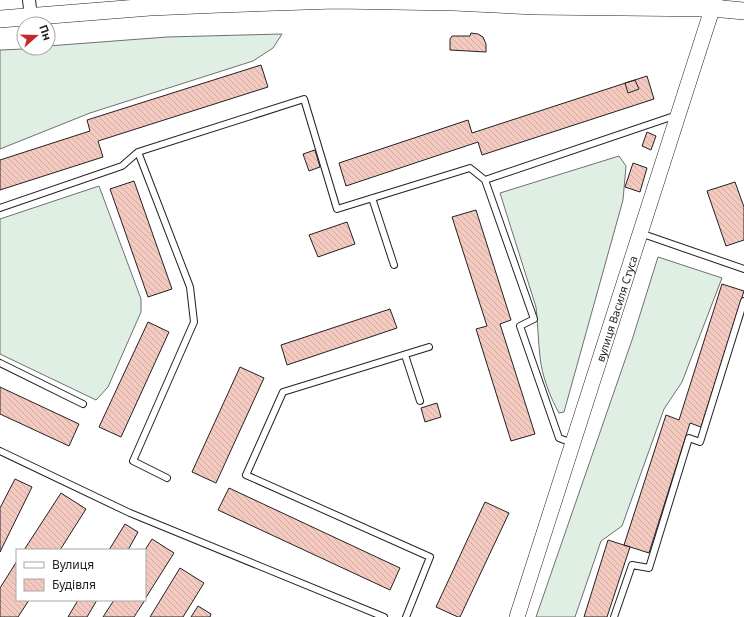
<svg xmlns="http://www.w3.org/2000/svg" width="744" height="617" font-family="'Noto Sans',sans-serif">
<defs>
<pattern id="building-back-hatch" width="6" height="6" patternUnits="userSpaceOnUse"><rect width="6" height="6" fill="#f3c9c0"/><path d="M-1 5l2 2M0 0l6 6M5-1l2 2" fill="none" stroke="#d0aca5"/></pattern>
</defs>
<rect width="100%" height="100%" fill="#fff"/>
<path fill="#e0efe3" stroke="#6f6f6f" d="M282 34 273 48 253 61 90 113 0 149V50L48 48V46L167 37Z
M619 156 626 166 623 200 564 412 559 413C550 397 542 376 540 357 538 340 538 324 536 307L500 193Z
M99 186 141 299V312L108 387 96 400 0 354V219Z
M658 257 722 278 682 382 664 409 622 526 601 541 575 617H536L632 340Z"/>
<path fill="url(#building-back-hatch)" stroke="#222" d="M471 33 478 34 483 37 486 44V52L450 50V39L452 36H470Z
M261 65 268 87 98 141 103 157 0 190V160L90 131 87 120Z
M647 76 654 99 482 155 478 142 346 186 339 163 468 120 472 133Z
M635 80 639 89 628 93 625 83Z
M647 132 656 136 651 150 642 146Z
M315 150 320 167 309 171 303 154Z
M633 163 647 168 640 192 625 187Z
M134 181 172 289 148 297 110 189Z
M735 182 744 207V240L726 246 707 191Z
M476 210 511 320 500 324 535 434 511 441 476 329 487 326 452 217Z
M347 222 355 244 318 257 309 235Z
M722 284 744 291 701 427 690 423 649 553 624 545 666 415 679 420Z
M390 309 397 328 287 365 281 345Z
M148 322 169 332 121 437 99 427Z
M240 367 264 378 216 483 192 472Z
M0 387 79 424 69 446 0 414Z
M437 403 441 417 425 422 421 408Z
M15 479 32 487 0 552V508Z
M229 488 400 568 390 590 218 510Z
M61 493 86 509 60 550H24Z
M485 502 509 513 460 617H458L436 607Z
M125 524 138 532 128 550H109Z
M152 539 174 553 145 599V550Z
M608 540 630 547 607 617H584Z
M17 561V600H29L18 617H0V588Z
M180 568 204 583 183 617H150Z
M78 600H97L87 617H68Z
M114 600H145L134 617H103Z
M198 606 211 614 210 617H191Z"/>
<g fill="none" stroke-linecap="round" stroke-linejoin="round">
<g stroke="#222" stroke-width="8">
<path id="service" d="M138 152 190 287 194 322 133 461 167 478
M372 198 394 265
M0 208 122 166 138 152 304 99 337 209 470 168 485 180
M640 233 744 269
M405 355 420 401
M0 363 83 404
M572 443 559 438 520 326 534 319 485 180 677 115
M0 451 130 513 384 617
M406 617 430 557 246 475 283 392 429 347
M614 617 632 565 649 568 689 438 700 442 744 301"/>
</g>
<g stroke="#222" stroke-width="14">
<path id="minor" d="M29 0 31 17"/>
</g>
<g stroke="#222" stroke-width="16">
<g id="tertiary">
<path id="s1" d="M517 617 715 0"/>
</g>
</g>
<g stroke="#222" stroke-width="18">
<path id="secondary" d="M0 19 150 7 220 4 335 0 454 2 535 6 712 8 744 11"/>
</g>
<use href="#service" stroke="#fff" stroke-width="6"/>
<use href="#minor" stroke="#fff" stroke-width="12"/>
<use href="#tertiary" stroke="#fff" stroke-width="15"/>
<use href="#secondary" stroke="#fff" stroke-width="17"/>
</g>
<g text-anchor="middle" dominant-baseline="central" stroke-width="3" stroke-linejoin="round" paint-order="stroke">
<g font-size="11" fill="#222" stroke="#fff">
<text stroke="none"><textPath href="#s1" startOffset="324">вулиця Василя Стуса</textPath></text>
</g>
</g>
<rect x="16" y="549" width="130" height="52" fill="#ffffff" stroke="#a7a7a7"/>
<rect x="24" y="562" width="20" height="6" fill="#ffffff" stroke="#a7a7a7"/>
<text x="52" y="569" font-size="12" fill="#222222">Вулиця</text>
<rect x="24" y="579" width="20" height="12" fill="url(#building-back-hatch)" stroke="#a7a7a7"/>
<text x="52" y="589" font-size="12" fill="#222222">Будівля</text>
<g transform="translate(36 36) rotate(70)"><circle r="19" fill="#ffffff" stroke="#a7a7a7"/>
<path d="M0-3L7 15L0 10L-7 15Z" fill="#c62828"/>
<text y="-6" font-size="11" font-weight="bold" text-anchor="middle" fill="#222222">Пн</text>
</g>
</svg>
